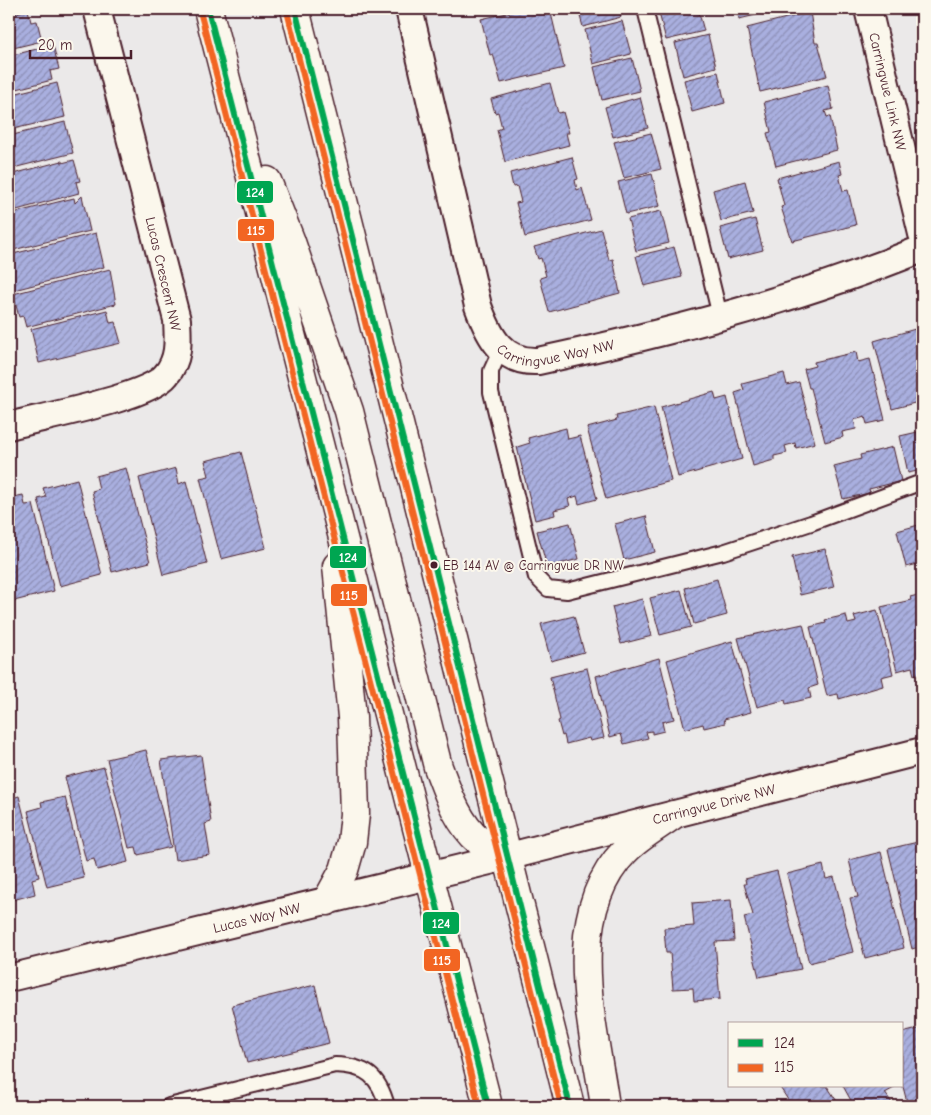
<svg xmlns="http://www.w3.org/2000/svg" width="931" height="1115" font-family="'Comic Neue',sans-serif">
<defs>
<pattern id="building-hatch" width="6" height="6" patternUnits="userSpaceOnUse" patternTransform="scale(1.25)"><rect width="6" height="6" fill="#a9afdf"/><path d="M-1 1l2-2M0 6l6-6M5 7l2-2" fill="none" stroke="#8c8eb5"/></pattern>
</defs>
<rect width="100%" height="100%" fill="#ebe9e9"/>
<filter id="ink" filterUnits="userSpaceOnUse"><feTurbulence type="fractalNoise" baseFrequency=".02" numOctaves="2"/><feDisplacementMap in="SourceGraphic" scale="10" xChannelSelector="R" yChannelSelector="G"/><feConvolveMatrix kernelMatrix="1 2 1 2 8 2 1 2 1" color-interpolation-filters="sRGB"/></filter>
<g filter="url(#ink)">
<path fill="url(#building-hatch)" stroke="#4a1f2b" d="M524 9H550L564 68 501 83 493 54 490 55 481 19Z
M578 9H619L621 17 583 27Z
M658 9H698L704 31 666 40Z
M737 9H782L739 19Z
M28 10 31 22 37 21 42 41 9 49V15Z
M810 12 815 43H818L827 76 760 92 747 28Z
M622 21 631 54 593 64 585 30Z
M708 35 716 67 683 76 675 43Z
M53 45 59 69 50 71 52 80 9 91V56Z
M632 58 640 91 602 100 594 67Z
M718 72 725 103 692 112 684 80Z
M57 83 65 117 9 130V95Z
M550 83 558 113 563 112 569 133H566L569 145 505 162 497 130 502 128 498 112 495 113 491 99Z
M828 85 833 109 825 111 827 117 830 116 837 150 776 166 767 133 771 132 764 102Z
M640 97 648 128 613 137 605 107Z
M65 122 73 153 9 169V136Z
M651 133 661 169 624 178 614 142Z
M572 157 578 179 575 180 577 190 582 188 591 220 525 237 516 203 521 202 517 186 513 187 510 173Z
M74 160 80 181 76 182 79 193 9 212V175L62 161V163Z
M839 161 842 174 839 175 843 191 848 190 856 225 792 241 781 207 784 206 777 178Z
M652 174 660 206 626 214 618 182Z
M745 181 753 213 721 221 713 190Z
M82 196 90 231 9 251V214L74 198 75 203Z
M661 211 669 243 636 251 628 219Z
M755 219 763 250 728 259 720 228Z
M601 229 609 260 613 259 620 293 549 312 540 278 546 276 541 258 538 259 534 247Z
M96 233 104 267 14 290 12 280 9 281V255Z
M674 247 682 277 644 286 636 256Z
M110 269 116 304 26 327 23 316 19 317 13 294Z
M107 310 110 323 115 322 121 343 39 363 31 329Z
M922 327V401L892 409 874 341Z
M856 352 858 362 870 359 885 420 867 424 865 417 854 420 856 429 842 432 843 437 825 442 811 388H809L804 369 815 366 814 362Z
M784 373 787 385 799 382 815 443 796 448 795 443 785 446 787 453 774 456V460L753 466 735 393 744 390 742 384Z
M714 392 716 400 727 397 742 459 678 477 661 407Z
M654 407 671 481 606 499 587 428 617 420 616 416Z
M566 428 568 439 580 436 597 499 579 504 577 496 568 499 570 506 554 510 555 515 535 520 517 447 530 443 528 438Z
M922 431V470L908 473 900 436Z
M893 447 901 481 869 489 870 493 843 499 834 466 861 459 860 455Z
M241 452 266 548 221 559 200 478 209 476 205 461Z
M126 468 150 562 112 572 92 491 99 489 96 476Z
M176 468 179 484 186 481 207 564 163 575 139 478Z
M77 479 102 575 60 586 38 499 46 497 43 488Z
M23 495 25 505 33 504 54 591 10 602 9 498Z
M646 516 655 552 624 560 615 524Z
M570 523 579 559 547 567 537 531Z
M922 524V563L906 567 897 531Z
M825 549 834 587 800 595 792 557Z
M717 579 727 615 694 624 685 588Z
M681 590 691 627 660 635 650 598Z
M922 594V673L914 675 912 667 897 671 881 607 911 600 910 597Z
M642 599 652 636 621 644 612 607Z
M877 610 893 674 881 677 883 686 839 699 838 694 827 696 810 627 826 623 825 620 846 615 848 624 856 622 854 616Z
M574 616 584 652 551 661 541 624Z
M803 624 818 685 809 688 811 698 786 704 785 700 757 707 738 638Z
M732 641 751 712 724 719 725 723 704 728 703 724 685 729 667 660Z
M659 658 674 719 662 722 664 731 652 734V731L646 732 648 738 624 744 621 734 610 737 596 676Z
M587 668 604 738 590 741 589 738 566 744 564 735 562 736 558 721 560 720 550 677Z
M146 750 171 847 138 855 136 847 129 848 107 759Z
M201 755 211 822 205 824 210 855 175 860 161 760Z
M104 767 128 862 97 870 94 859 86 861 65 777Z
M19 796 39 877 32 879 35 894 9 901V799Z
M65 797 84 878 47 887 28 811 42 807 41 802Z
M922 841V946L912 949 888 849Z
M881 852 904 948 865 958 850 898 858 897 849 860Z
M823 865 826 879 834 877 853 952 809 963 787 874Z
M777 871 801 969 759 977 744 917 753 915 744 884H746L745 879Z
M731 900 734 941 715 942 720 999 694 1001 693 988 673 989 670 953H666L664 928 694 926 692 903Z
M315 985 329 1043 247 1063 232 1005Z
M922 1028V1106H916L915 1104 908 1106 902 1083V1033Z
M779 1086H827L840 1106H792Z
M843 1086H893L894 1088 885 1093 894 1106H854Z"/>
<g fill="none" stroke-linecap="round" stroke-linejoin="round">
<g stroke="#4a1f2b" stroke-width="18">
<path id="lane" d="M645 9 720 316
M501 349 491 371V392L536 577 548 589 567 591 723 552 811 523 922 482
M169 1106 335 1065C366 1066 379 1076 387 1106"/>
</g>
<g stroke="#4a1f2b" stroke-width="30">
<g id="street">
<path id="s1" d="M409 9 478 306C489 336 502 363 538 361 668 333 799 299 922 249"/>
<path id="s2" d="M868 9 922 234"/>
<path d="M9 426C41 417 148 398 166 375 180 359 178 340 177 320L97 9"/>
<path id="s3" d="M9 978 506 857 922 751"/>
</g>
</g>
<g stroke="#4a1f2b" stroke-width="31">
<path id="secondary" d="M208 9 488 1106
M295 9 570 1106
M267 181 291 242 349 411 438 767C448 793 457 822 479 841 486 848 497 852 506 857
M327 901 344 870 352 842 355 814 352 717 337 566
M605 1106C594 1027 561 916 625 851 638 837 658 826 673 815"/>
</g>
<use href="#lane" stroke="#fbf7ec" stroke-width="14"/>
<use href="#street" stroke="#fbf7ec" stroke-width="26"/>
<use href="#secondary" stroke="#fbf7ec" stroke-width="28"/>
<g stroke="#fbf7ec" stroke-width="10">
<path id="bus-1" d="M208 9 488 1106
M295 9 570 1106"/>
</g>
<g stroke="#fbf7ec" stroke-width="10">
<path id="bus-2" d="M200 11 479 1106
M287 11 561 1106"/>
</g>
<use href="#bus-1" stroke="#00a651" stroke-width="6"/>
<use href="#bus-2" stroke="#f26522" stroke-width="6"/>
</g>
</g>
<circle fill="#4a1f2b" stroke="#fbf7ec" stroke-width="2" cx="434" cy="565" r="4.5"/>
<g text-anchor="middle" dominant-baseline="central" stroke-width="4" stroke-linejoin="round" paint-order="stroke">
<g font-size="13" fill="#4a1f2b" stroke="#fbf7ec" text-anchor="start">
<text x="443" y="565">EB 144 AV @ Carringvue DR NW</text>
</g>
<g font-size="14" fill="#4a1f2b" stroke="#fbf7ec">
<text stroke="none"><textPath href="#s2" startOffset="85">Carringvue Link NW</textPath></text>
<text transform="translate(163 274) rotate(77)">Lucas Crescent NW</text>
<text stroke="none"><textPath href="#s1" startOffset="411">Carringvue Way NW</textPath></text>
<text stroke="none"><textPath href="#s3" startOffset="726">Carringvue Drive NW</textPath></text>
<text stroke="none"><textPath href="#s3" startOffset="255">Lucas Way NW</textPath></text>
</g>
</g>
<g stroke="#fbf7ec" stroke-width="2">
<rect x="236" y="180" width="38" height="24" rx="5" fill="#00a651"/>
<rect x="237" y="218" width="38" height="24" rx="5" fill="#f26522"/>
<rect x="329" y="545" width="38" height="24" rx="5" fill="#00a651"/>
<rect x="330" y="583" width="38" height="24" rx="5" fill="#f26522"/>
<rect x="422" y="911" width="38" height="24" rx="5" fill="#00a651"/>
<rect x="423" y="948" width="38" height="24" rx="5" fill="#f26522"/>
</g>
<g font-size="14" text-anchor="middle" font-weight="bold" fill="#fff">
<text x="255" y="197">124</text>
<text x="256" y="235">115</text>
<text x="348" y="562">124</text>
<text x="349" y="600">115</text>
<text x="441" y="928">124</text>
<text x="442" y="965">115</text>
</g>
<rect width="931" height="1115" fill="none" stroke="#fbf7ec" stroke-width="30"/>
<rect x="15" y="15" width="901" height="1085" fill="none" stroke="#4a1f2b" stroke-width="2" filter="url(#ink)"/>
<rect x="728" y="1022" width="175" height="65" fill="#fbf7ec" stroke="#b4a19f"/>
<rect x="738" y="1039" width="25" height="8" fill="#00a651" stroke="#b4a19f"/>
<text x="774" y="1048" font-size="15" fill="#4a1f2b">124</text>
<rect x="738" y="1064" width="25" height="8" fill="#f26522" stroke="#b4a19f"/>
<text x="774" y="1072" font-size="15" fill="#4a1f2b">115</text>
<path d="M30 50v8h101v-8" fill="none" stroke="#4a1f2b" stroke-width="2.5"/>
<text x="38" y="50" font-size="15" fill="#4a1f2b" stroke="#fbf7ec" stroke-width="4" paint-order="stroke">20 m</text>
</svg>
